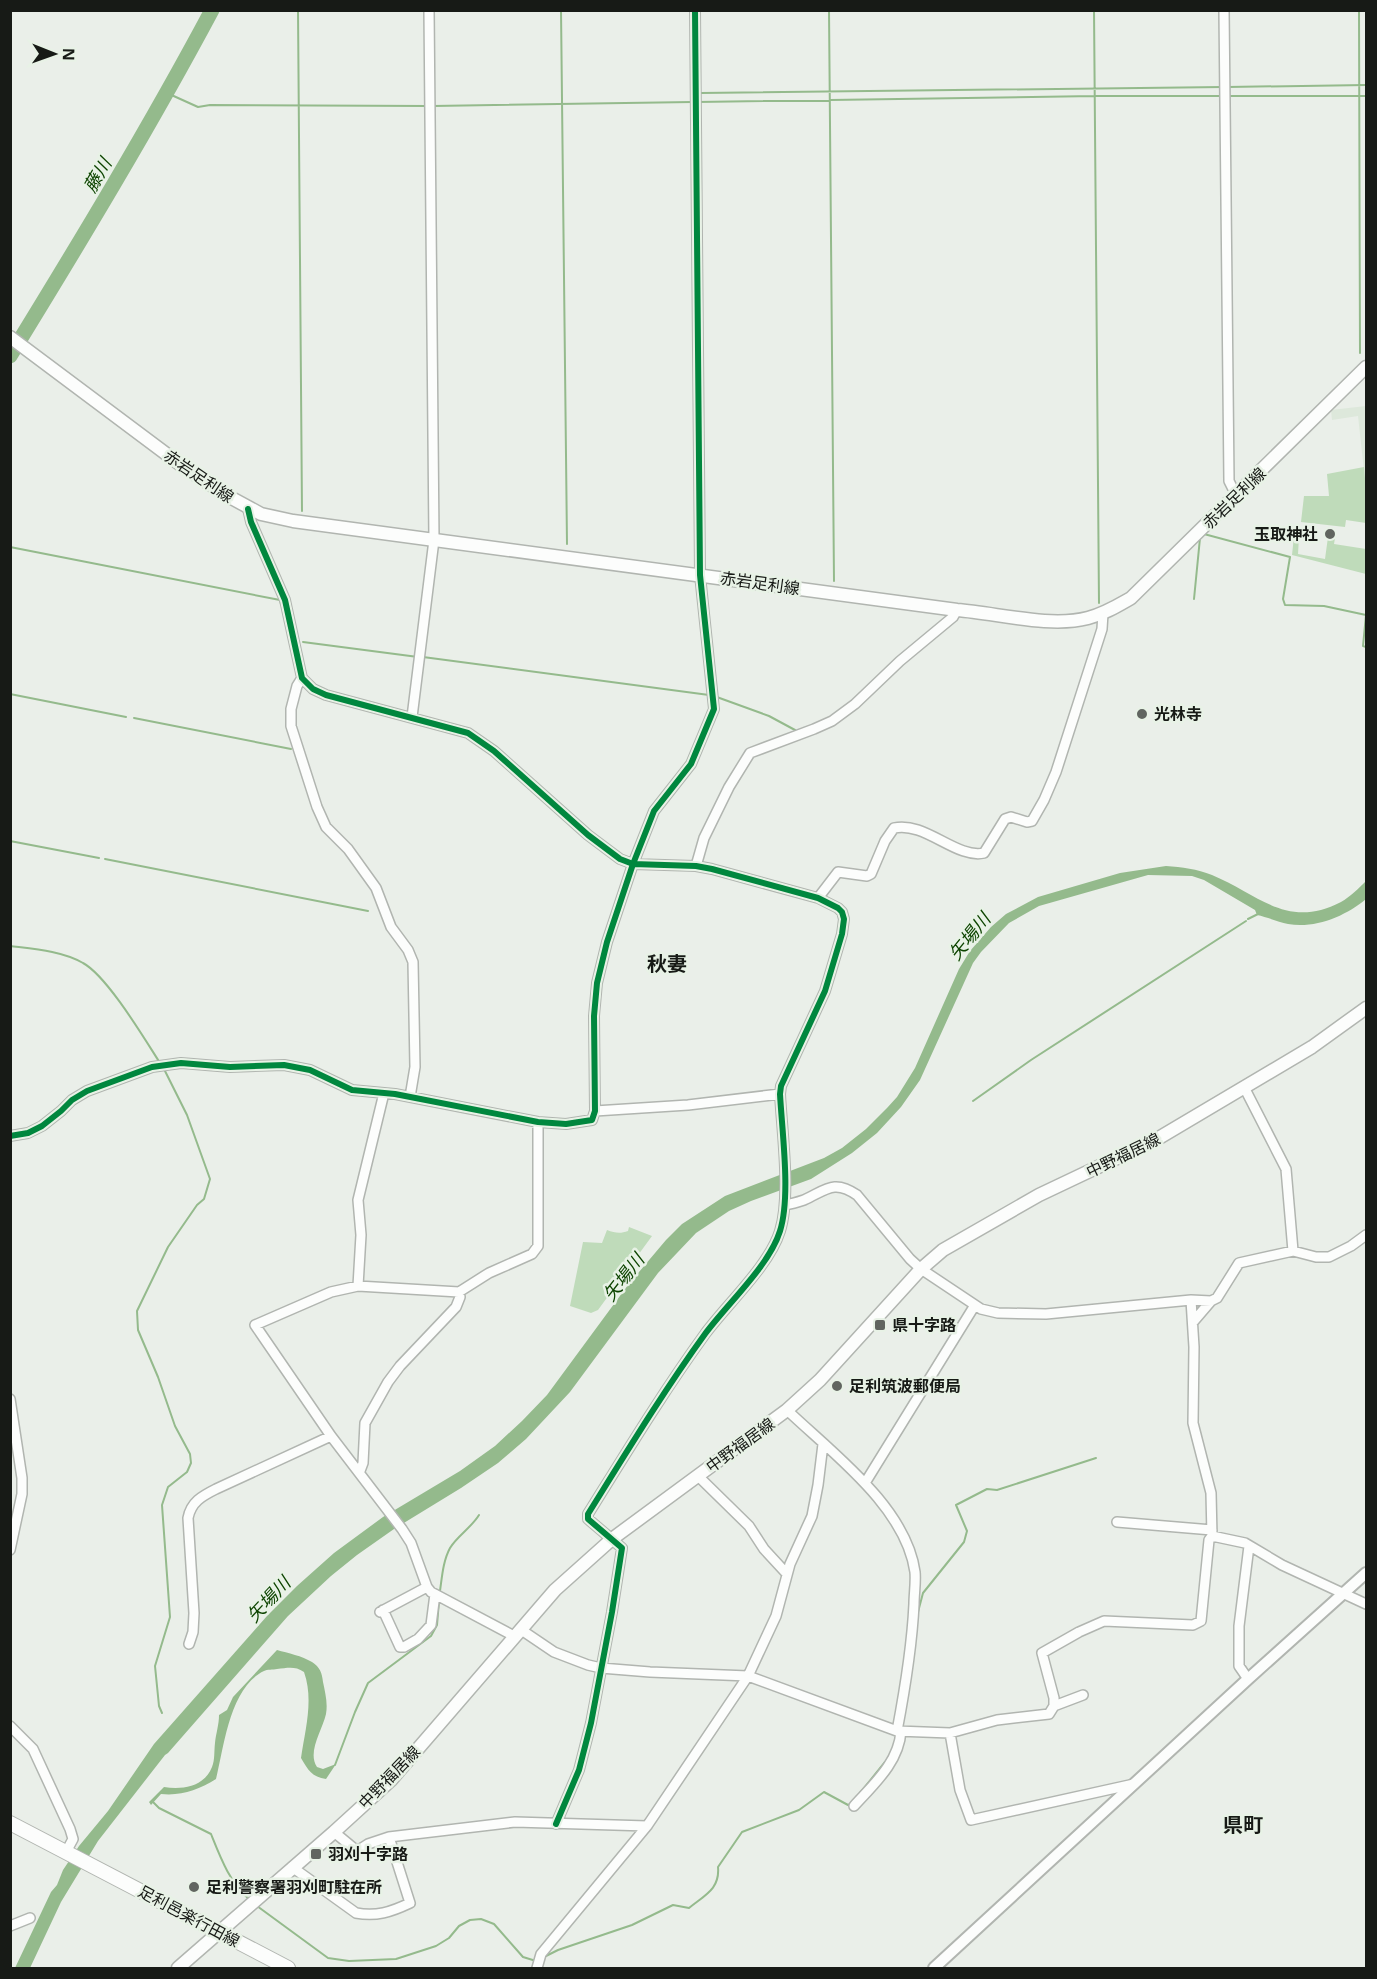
<svg xmlns="http://www.w3.org/2000/svg" width="1377" height="1979" font-family="'Noto Sans','Noto Sans JP',sans-serif">
<rect width="100%" height="100%" fill="#eaefe9"/>
<path fill="#dde8db" d="M1366 406V489L1358 416 1332 420 1331 410Z"/>
<path fill="#bfdbba" d="M1364 467 1366 489V523L1346 520 1345 527 1301 522 1304 496H1329L1327 474Z
M1294 536 1299 537 1298 554 1325 559 1328 537 1335 538 1334 544 1366 549V574L1292 555Z
M629 1227 652 1236 598 1310 591 1313 570 1306 583 1242 602 1243 607 1230C615 1233 620 1234 628 1231Z"/>
<path fill="#94ba8c" d="M1166 866C1182 867 1197 869 1212 875 1258 894 1287 930 1341 902 1350 897 1359 888 1366 881V899C1346 916 1315 929 1288 924 1278 922 1267 917 1257 915L1255 910 1204 880 1192 876 1148 875 1039 906 1009 923 981 952 973 963 920 1080 901 1107 877 1133 852 1153 811 1179 751 1201 729 1211 696 1233 658 1273 570 1392 526 1439 498 1463 461 1488 394 1529 357 1555 331 1576 288 1616 168 1753 165 1755 98 1841 61 1902 30 1968H15L51 1892 57 1885 63 1870 79 1846 108 1811 154 1744 267 1616 297 1586 334 1553 383 1517 460 1471 495 1446 522 1421 547 1395 628 1285 666 1240 682 1224 725 1196 824 1158 842 1148 866 1129 887 1108 897 1097 915 1068 959 969 970 951 991 927 1006 914 1038 897 1120 873Z
M277 1650C288 1653 302 1656 312 1662 320 1667 322 1673 323 1682 325 1692 328 1703 326 1714 322 1731 307 1752 317 1767L323 1769 336 1764 326 1779C312 1777 308 1770 301 1758 305 1730 314 1700 304 1672 295 1666 288 1668 277 1669 273 1670 267 1669 264 1671 230 1687 224 1746 216 1779 198 1790 182 1796 161 1794L151 1805 149 1802 164 1787C182 1790 204 1787 212 1767 215 1760 214 1751 215 1743 216 1733 219 1725 219 1715L227 1710 233 1697Z"/>
<g fill="none" stroke-linecap="round" stroke-linejoin="round">
<path stroke="#94ba8c" stroke-width="2" d="M298 10 302 511
M561 10 567 544
M829 10 834 581
M1094 10 1099 603
M1359 10 1360 353
M1228 87 1366 85
M167 93 198 107 210 105 428 106
M701 93 1223 87
M1228 96H1366
M697 102 1095 96H1223
M433 106 692 102
M10 547 280 600 281 604
M1194 599 1200 538 1204 534 1290 557 1283 599 1285 605 1324 606 1366 615 1363 646 1366 647
M303 642 418 657
M423 657 709 695
M10 694 126 717
M714 696 769 716 795 730
M134 718 291 749
M10 841 99 858
M105 859 368 911
M1248 919 1258 914
M10 946C34 949 62 951 83 963 107 976 144 1038 160 1063
M973 1101 1031 1060 1246 921
M440 1591C442 1577 443 1561 450 1548 457 1536 471 1528 479 1515
M918 1612 923 1593 964 1542 967 1531 956 1505 987 1489 997 1490 1096 1458
M162 1713 159 1706 155 1666 170 1617 162 1505 168 1487 187 1472 191 1463 190 1454 175 1426 158 1377 138 1330 137 1311 168 1247 197 1205 204 1199 210 1179 187 1115 163 1067
M335 1765 355 1712 368 1683 431 1636 437 1625 439 1601
M860 1793 885 1762
M152 1801 159 1808 211 1834C221 1859 230 1883 250 1900
M257 1906 328 1958 349 1961 396 1959 436 1946 449 1938 459 1926 470 1920 481 1919 494 1924 523 1957 536 1961
M544 1957 558 1950 632 1925 673 1905 689 1908C705 1895 720 1889 718 1867L742 1832 799 1810 824 1792 848 1805 851 1804"/>
<path stroke="#94ba8c" stroke-width="15" d="M10 356C80 242 149 128 212 10"/>
<g stroke="#b1b5b0" stroke-width="12">
<path id="minor" d="M1224 10 1229 481 1232 487 1238 494
M248 509 251 522 285 600 302 678 313 689 326 695 468 733 494 751 588 835 620 859 633 864 696 866 712 869 818 898 838 908 842 912 844 919 842 934 825 991 781 1086 780 1094C782 1132 791 1196 780 1231 769 1266 728 1303 705 1334 663 1392 626 1453 588 1514V1519L622 1548 612 1612 591 1723 579 1770 556 1824
M302 678 297 686 291 709V726L317 807 326 827 348 849 376 888 391 927 408 950 413 962 415 1067 410 1097
M412 717 434 540 429 10
M696 866 704 838 729 787 750 753 814 729 832 721 855 704 900 661 953 617 957 610
M818 898 838 872 867 876 871 874 885 841 894 828C925 821 956 859 984 853L1005 819 1011 817 1027 822 1032 821 1044 800 1056 772 1102 629 1103 613
M1244 1087 1286 1169 1293 1251
M595 1111 688 1105 780 1094
M10 1136 28 1133 42 1126 61 1111 72 1100 87 1091 152 1067 181 1063 230 1067 284 1065 310 1070 352 1090 395 1094 538 1122 566 1124 592 1120 595 1111 594 1016 597 983 607 942 633 864 654 811 691 764 714 709 700 575 695 10
M785 1205C791 1204 798 1202 804 1200 826 1190 834 1179 857 1195L910 1259 921 1269 981 1309 998 1313 1046 1314 1191 1300 1211 1301
M358 1286 361 1235 358 1200 384 1093
M1193 1322 1211 1301 1217 1298 1239 1263 1293 1251 1316 1257H1329L1351 1246 1366 1235
M10 1399 22 1478V1494L10 1550
M787 1410C832 1453 906 1507 915 1572 916 1582 914 1594 914 1604 912 1647 905 1689 897 1731
M360 1471 363 1463 365 1423 388 1382 400 1366 456 1307 460 1297 459 1292
M698 1476 749 1526 764 1549 787 1574
M865 1483 975 1305
M1117 1522 1212 1530
M1212 1536 1245 1543 1282 1565 1366 1604
M383 1610 400 1647H404L418 1639 431 1625 435 1594
M380 1612 427 1587
M520 1629 554 1652 588 1665 601 1668 650 1672 748 1676 897 1731 950 1733 997 1720 1049 1714 1054 1706V1698L1042 1653 1079 1632 1104 1621 1193 1625 1201 1621 1209 1540 1212 1536 1211 1493 1193 1423 1194 1347 1191 1300
M514 1636 431 1592 427 1587 411 1543 402 1529 331 1436 255 1325 331 1292 358 1286 459 1292 489 1273 532 1254 538 1246V1122
M189 1644 193 1632 194 1613 188 1518C191 1502 202 1496 216 1489L331 1436
M1248 1679 1239 1666V1626L1249 1546
M1054 1706 1083 1695
M10 1726 33 1749 70 1829 73 1839 66 1852
M950 1733 960 1790 971 1820 1134 1784
M854 1806C874 1784 899 1762 901 1731
M334 1832 357 1851 368 1844 389 1837 515 1822 647 1826
M292 1867 356 1913C376 1917 391 1912 410 1903L389 1837
M10 1926 30 1918
M537 1968 541 1954 647 1826 748 1676 776 1616 790 1564 812 1516 818 1485 823 1444"/>
</g>
<g stroke="#b1b5b0" stroke-width="14">
<path id="tertiary" d="M934 1968 1248 1679 1366 1573"/>
</g>
<g stroke="#b1b5b0" stroke-width="15">
<path id="secondary" d="M10 337 181 465 226 495 261 514 293 521 957 610C997 613 1050 628 1088 618 1104 614 1117 606 1131 598L1366 367
M178 1968 334 1832 391 1780 555 1590 612 1539 787 1410 820 1380 921 1269 943 1250 1039 1195 1157 1139 1312 1047 1366 1008"/>
</g>
<g stroke="#b1b5b0" stroke-width="16">
<path id="primary" d="M10 1823 288 1968"/>
</g>
<use href="#minor" stroke="#fcfdfc" stroke-width="9"/>
<use href="#tertiary" stroke="#fcfdfc" stroke-width="10"/>
<use href="#secondary" stroke="#fcfdfc" stroke-width="12"/>
<use href="#primary" stroke="#fcfdfc" stroke-width="14"/>
<g stroke="#e8f2e6" stroke-width="10">
<path id="cycleway" d="M248 509 251 522 285 600 302 678 313 689 326 695 468 733 494 751 588 835 620 859 633 864 696 866 712 869 818 898 838 908 842 912 844 919 842 934 825 991 781 1086 780 1094C782 1132 791 1196 780 1231 769 1266 728 1303 705 1334 663 1392 626 1453 588 1514V1519L622 1548 612 1612 591 1723 579 1770 556 1824
M10 1136 28 1133 42 1126 61 1111 72 1100 87 1091 152 1067 181 1063 230 1067 284 1065 310 1070 352 1090 395 1094 538 1122 566 1124 592 1120 595 1111 594 1016 597 983 607 942 633 864 654 811 691 764 714 709 700 575 695 10"/>
</g>
<use href="#cycleway" stroke="#00873e" stroke-width="6"/>
</g>
<g fill="#616560" stroke="#e8f2e6" stroke-width="2">
<circle cx="1330" cy="534" r="6"/>
<circle cx="1142" cy="714" r="6"/>
<rect x="874" y="1319" width="12" height="12" rx="3"/>
<circle cx="837" cy="1386" r="6"/>
<rect x="310" y="1848" width="12" height="12" rx="3"/>
<circle cx="194" cy="1887" r="6"/>
</g>
<g text-anchor="middle" dominant-baseline="central" stroke-width="5" stroke-linejoin="round" paint-order="stroke">
<g font-size="16" fill="#171a16" stroke="#e8f2e6">
<text transform="translate(199 476) rotate(34)">赤岩足利線</text>
<text transform="translate(1234 498) rotate(-44)">赤岩足利線</text>
<text transform="translate(760 583) rotate(8)">赤岩足利線</text>
<text transform="translate(1123 1155) rotate(-26)">中野福居線</text>
<text transform="translate(740 1445) rotate(-36)">中野福居線</text>
<text transform="translate(389 1777) rotate(-46)">中野福居線</text>
<text transform="translate(189 1916) rotate(28)">足利邑楽行田線</text>
</g>
<g font-size="16" font-weight="bold" fill="#171a16" stroke="#e8f2e6" text-anchor="start">
<text x="1318" y="534" text-anchor="end">玉取神社</text>
<text x="1154" y="714">光林寺</text>
<text x="892" y="1325">県十字路</text>
<text x="849" y="1386">足利筑波郵便局</text>
<text x="328" y="1854">羽刈十字路</text>
<text x="206" y="1887">足利警察署羽刈町駐在所</text>
</g>
<g font-size="18" font-style="italic" fill="#0d4400" stroke="#e8f2e6">
<text transform="translate(97 175) rotate(-60)">藤川</text>
<text transform="translate(969 936) rotate(-51)">矢場川</text>
<text transform="translate(623 1277) rotate(-52)">矢場川</text>
<text transform="translate(268 1599) rotate(-47)">矢場川</text>
</g>
<g font-size="20" font-weight="bold" fill="#171a16" stroke="#e8f2e6">
<text x="667" y="963">秋妻</text>
<text x="1243" y="1824">県町</text>
</g>
</g>
<rect width="1377" height="1979" fill="none" stroke="#171a16" stroke-width="24"/>
<g transform="translate(54 54) rotate(91)" stroke="#e8f2e6" stroke-width="4.5" paint-order="stroke">
<path d="M0-4.5L10 22L0 15L-10 22Z" fill="#171a16"/>
<text y="-9" font-size="16" font-weight="bold" text-anchor="middle" fill="#171a16">N</text>
</g>
</svg>
